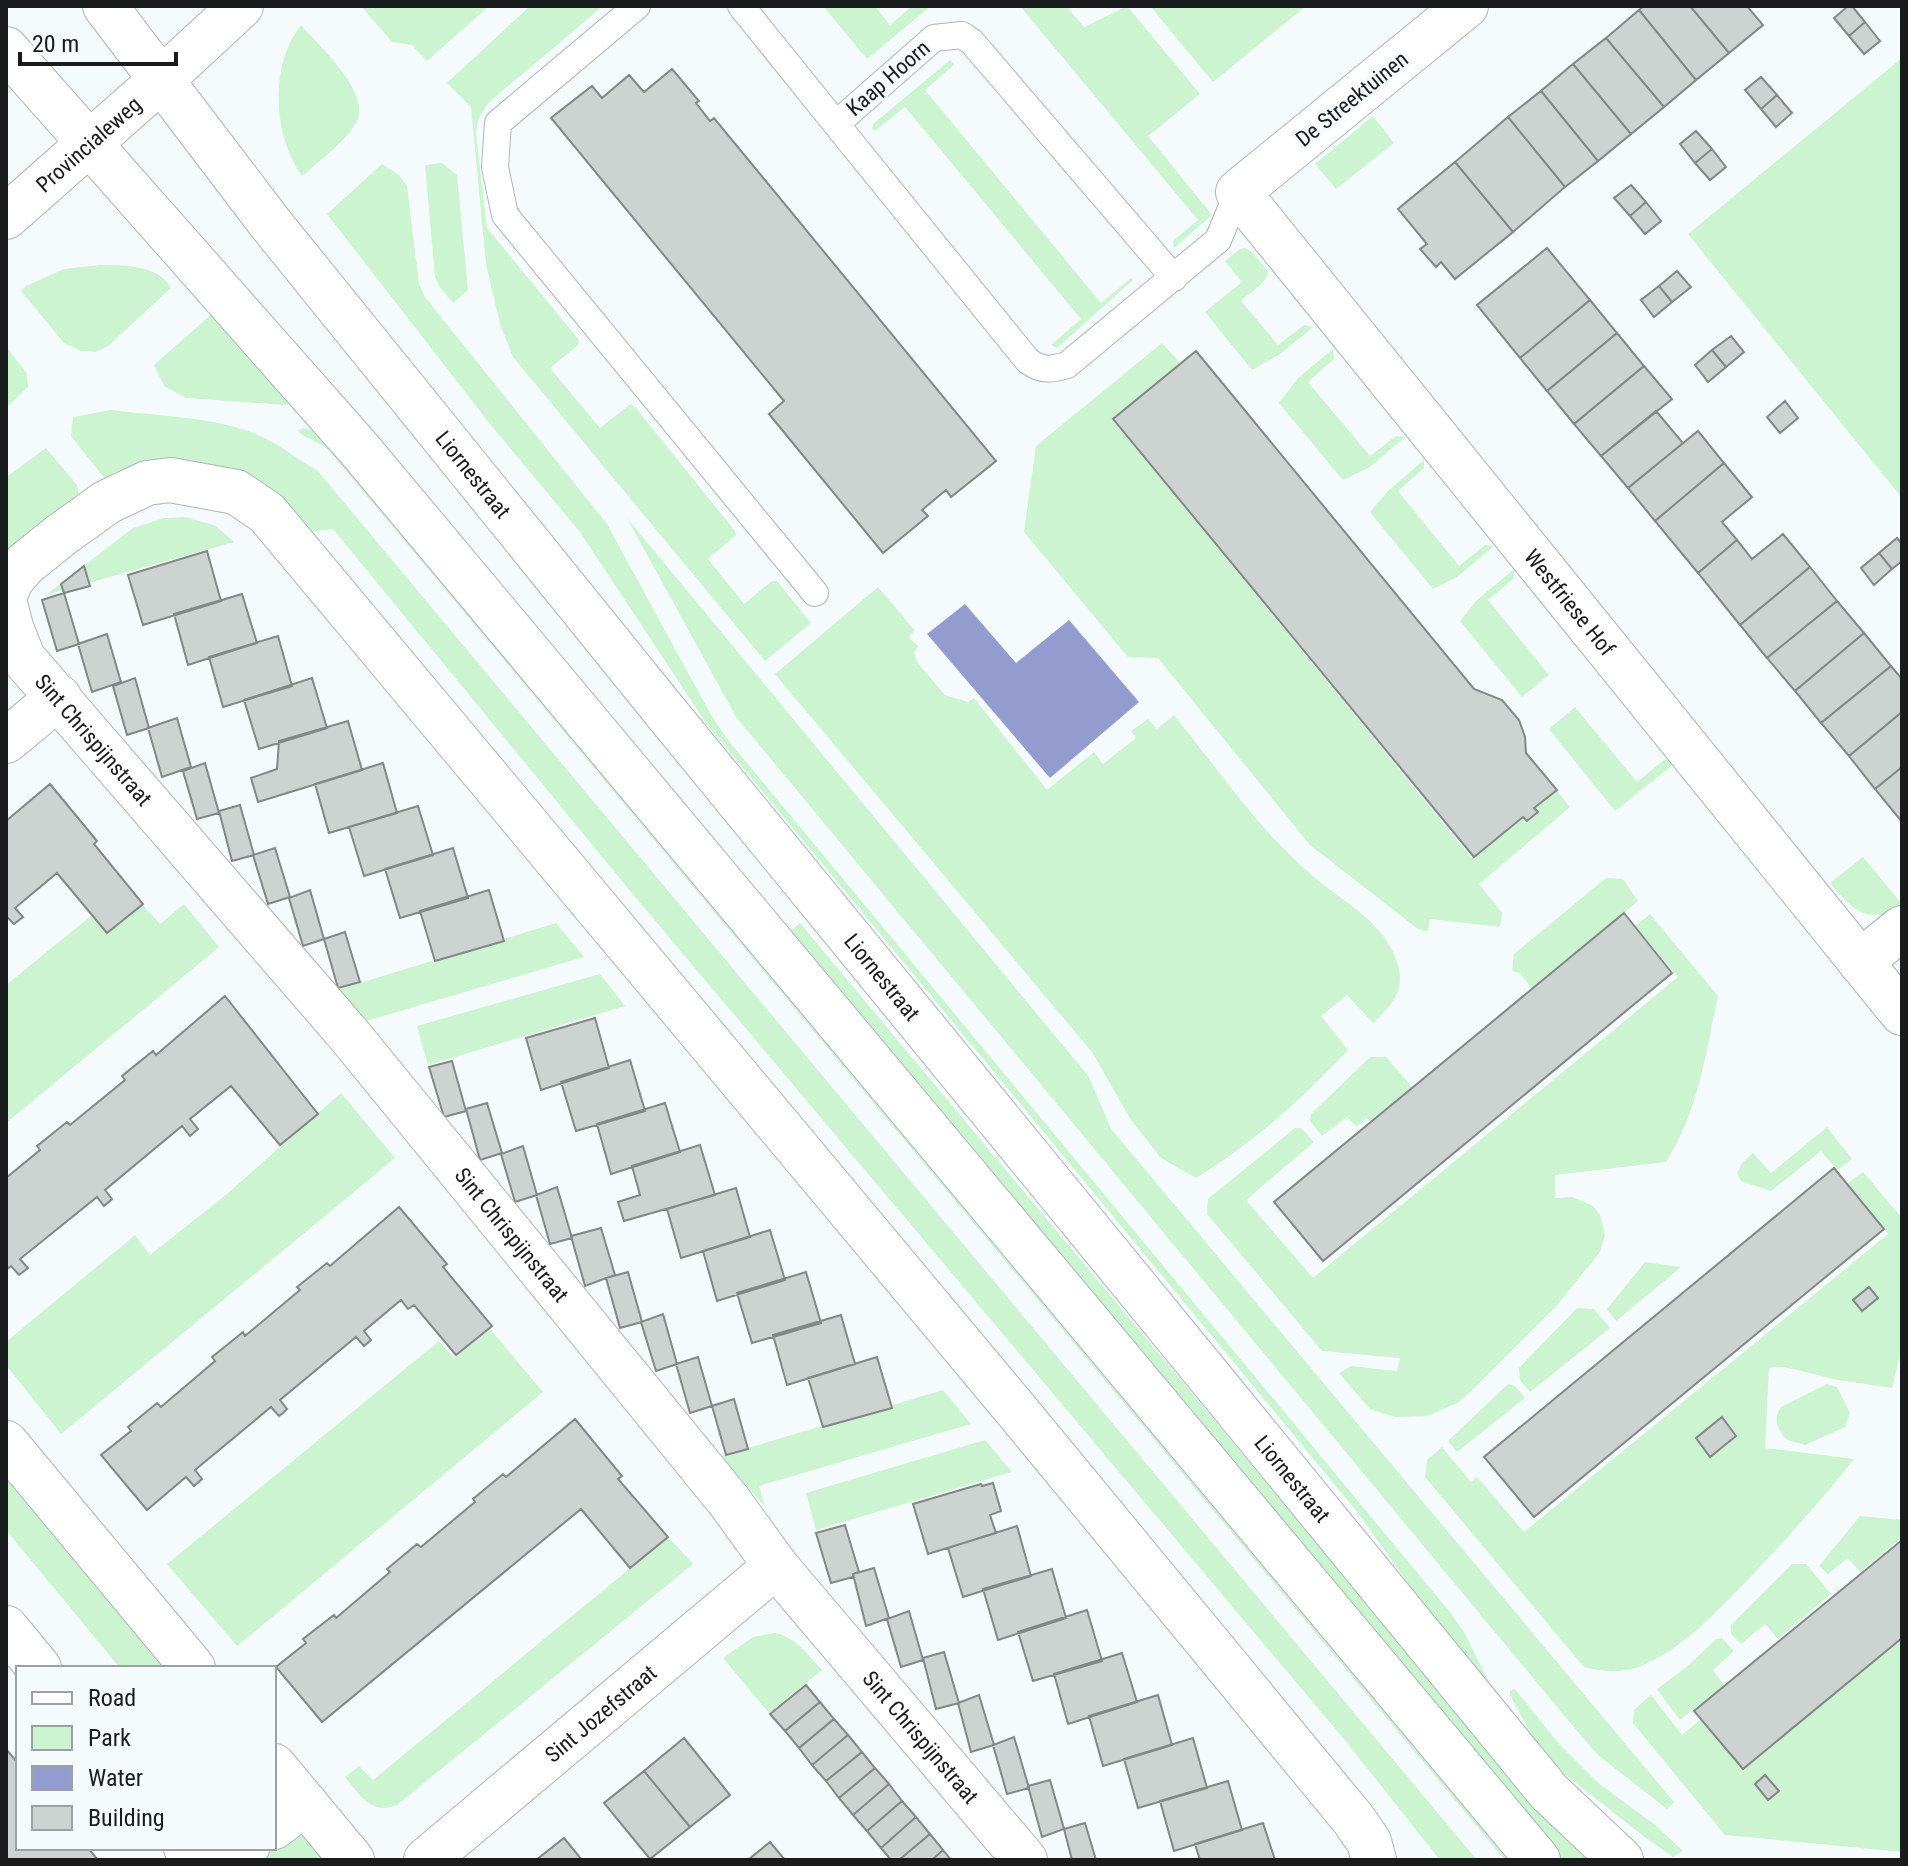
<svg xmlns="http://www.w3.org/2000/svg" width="1908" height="1866" font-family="'Roboto Condensed',sans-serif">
<rect width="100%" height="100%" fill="#f5fbfd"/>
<path fill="#ccf4d0" d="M361 6H489L427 61 412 45 392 42Z
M530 6H603L488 103 478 120 476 134 487 228 579 340 578 345 550 368 600 428 628 406 631 404 635 407 735 531 736 535 708 559 744 604 772 581H777L811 623 765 661 513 357 500 324 486 264 471 107 447 83Z
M823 6H875L890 25 912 6H931L867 59Z
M1020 6H1066L1084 27 1127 6 1200 94 1148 136 1212 215 1174 248 1173 241 1198 220Z
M1150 6H1306L1213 82Z
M301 25C319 46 373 94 356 123 343 144 320 160 302 176 273 136 269 65 301 25Z
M1902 58V498L1688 234Z
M950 60 954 65 925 90 1101 303 1131 278 1133 280 1057 348 1051 345 1081 319 905 107 875 131 872 129 873 124Z
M1373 116 1394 143 1336 189 1315 164Z
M442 163 457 175 468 290 453 303 439 286 435 277 425 165Z
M382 164 399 175 407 186 419 284 425 297 607 524 711 715 728 740 1449 1611 1464 1632 1493 1690 1488 1696 1358 1513 706 723 580 532 490 424 327 214Z
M1245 248 1251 251 1268 271C1267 284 1250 292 1241 301L1278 345 1304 325 1313 327 1280 354 1252 370 1205 312 1242 282 1225 261 1240 249Z
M100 265C123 265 159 265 171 288L108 346 95 352 81 351 64 343 21 291 26 286 64 269Z
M214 312 293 403 286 405 186 398 164 386 154 365Z
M1162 343 1180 363 1112 419 1470 856 1474 857 1523 817 1527 821 1537 812 1534 808 1556 790 1570 807 1479 884 1502 913 1500 927 1430 919 1428 931 1418 929 1310 845 1158 658 1128 657 1024 532 1036 446Z
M6 346 27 374 28 387 6 408Z
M1333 349 1334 359 1308 382 1370 456 1396 436 1405 437 1370 467 1343 480 1279 403 1298 378Z
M111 410C156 416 218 417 258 435 280 444 296 459 317 470L1477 1860H1440L1348 1744 631 892 333 529 308 532 179 460 115 472 105 479 71 436 73 417Z
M304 428 320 434 1515 1860H1505L327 448 299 433 298 430Z
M46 448 77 485 79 496 6 558V477Z
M1424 460V468L1398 491 1459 566 1485 545 1494 546 1457 577 1433 589 1370 512 1388 491Z
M186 517 216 526 234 542 46 595 133 528 164 518Z
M627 518 1089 1077 1111 1129 1674 1802 1667 1809 1598 1755 1582 1737 736 717Z
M1514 569V578L1488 600 1549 675 1522 697 1460 621 1476 601Z
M878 587 915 631 908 637 918 646 914 653 917 662 945 695 968 702 974 698 1047 790 1094 752 1103 764 1136 738 1131 731 1148 719 1157 729 1174 715C1208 757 1239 801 1275 840 1288 853 1301 866 1315 878 1347 905 1385 922 1398 965 1406 991 1390 1007 1373 1023L1347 995 1321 1016 1348 1050C1303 1098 1253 1143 1196 1178L1161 1158 1131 1120 1092 1052 775 674Z
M1575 707 1637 782 1664 760 1669 759 1674 764 1615 811 1549 729Z
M1863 857 1902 904V910C1865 922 1854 912 1830 883Z
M1606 878 1623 879 1638 901 1532 989 1520 973 1512 971 1514 954Z
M142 904 160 924 184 904 219 947 6 1123V985L91 916 107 934Z
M1650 914 1718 996C1705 1055 1699 1110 1666 1162L1555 1175V1198L1573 1197 1593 1206 1600 1215 1605 1235 1600 1252 1558 1304 1469 1393 1457 1403 1427 1416 1395 1417 1370 1409 1339 1373 1351 1366 1397 1371 1400 1358 1322 1351 1207 1214 1208 1199 1295 1128H1301L1314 1142 1246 1200 1313 1278 1678 977 1635 926Z
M556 923 584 957 363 1022 337 990Z
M800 923 1385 1625 1600 1860H1563L1543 1841 783 937Z
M600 974 625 1006 428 1065 417 1026Z
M1370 1057H1386L1412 1087 1370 1121 1367 1118 1356 1127 1347 1117 1322 1136 1310 1121 1311 1114Z
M341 1093 395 1158 61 1434 6 1365V1342L135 1235 150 1255 227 1194Z
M1827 1127 1852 1159 1837 1170 1821 1151 1771 1191 1741 1181 1737 1173 1742 1163 1753 1153 1771 1173Z
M1863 1172 1902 1218V1345L1892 1388 1838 1380 1784 1367 1769 1368 1765 1448 1854 1459C1815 1508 1774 1553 1731 1597 1703 1625 1676 1652 1639 1667 1621 1673 1602 1672 1584 1667L1425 1477 1427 1460 1442 1447 1471 1482 1477 1477 1524 1532 1888 1234 1848 1183Z
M1645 1262 1681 1267 1616 1321 1607 1309Z
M1577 1308 1594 1309 1610 1328 1530 1392 1520 1380 1519 1368Z
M490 1329 543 1392 237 1646 167 1564 439 1341 454 1358Z
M1508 1384 1515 1386 1525 1398 1457 1452 1448 1441Z
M1827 1384 1837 1387 1850 1413 1845 1427 1805 1445 1787 1440C1778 1430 1772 1419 1781 1407Z
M943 1390 971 1424 759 1486 765 1507 721 1456Z
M985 1440 1012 1472 816 1530 806 1493Z
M6 1475 165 1668H120L6 1530Z
M1860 1516 1902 1520V1537L1860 1572 1848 1558 1828 1574 1819 1566Z
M668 1537 693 1564 397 1805C371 1816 360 1795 345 1777L359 1766 373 1780Z
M1792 1564H1806L1831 1594 1778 1639 1765 1624 1741 1644 1731 1634V1625Z
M775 1633C797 1638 807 1654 822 1670L769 1713 723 1658 753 1637Z
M1902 1637V1852L1725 1835 1633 1723 1634 1710 1651 1695 1682 1735 1701 1719Z
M1722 1638 1734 1651 1713 1670 1724 1685 1680 1720 1657 1689 1689 1665 1716 1639Z
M1515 1689 1559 1744 1598 1783 1654 1824 1683 1851 1673 1857 1642 1835 1544 1758 1510 1695V1691Z
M299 1830 323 1860H245L255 1848H274Z"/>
<path fill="#949bcf" d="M965 604 1016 663 1069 620 1139 702 1050 778 927 634Z"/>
<path fill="#cdd3d1" stroke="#838887" stroke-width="2" d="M1644 6H1690L1729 53 1696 80 1639 10Z
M1690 6H1747L1763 25 1729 53Z
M1848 6H1852L1865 22 1849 36 1834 18Z
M1639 10 1696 80 1664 107 1606 38Z
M1865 22 1880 41 1864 54 1849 36Z
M1606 38 1664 107 1631 134 1573 64Z
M1573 64 1631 134 1598 161 1541 91Z
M672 69 699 101 696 103 710 121 714 118 996 461 951 497 946 490 922 510 928 516 883 553 769 414 784 401 551 118 592 86 602 98 629 75 644 92Z
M1761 77 1777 95 1761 109 1745 90Z
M1541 91 1598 161 1565 187 1508 117Z
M1777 95 1792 113 1776 127 1761 109Z
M1508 117 1565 187 1513 232 1455 162Z
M1696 131 1712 149 1695 163 1680 144Z
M1712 149 1726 167 1710 180 1695 163Z
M1455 162 1513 232 1455 279 1441 262 1436 267 1420 249 1427 244 1398 209Z
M1631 185 1646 202 1630 216 1614 198Z
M1646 202 1661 221 1645 234 1630 216Z
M1547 248 1590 300 1520 358 1477 305Z
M1677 271 1691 287 1672 302 1659 286Z
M1659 286 1672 302 1654 317 1641 300Z
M1590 300 1617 333 1547 391 1520 358Z
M1617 333 1644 366 1574 424 1547 391Z
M1731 336 1744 352 1726 367 1712 350Z
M1712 350 1726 367 1708 382 1695 365Z
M1196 351 1474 689 1502 700 1519 720 1525 737 1526 753 1557 790 1534 808 1538 812 1527 821 1523 817 1474 857 1113 419Z
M1644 366 1672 399 1601 456 1574 424Z
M1785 401 1798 418 1780 433 1767 417Z
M1656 411 1683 443 1628 488 1601 456Z
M1698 431 1724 463 1655 521 1628 488Z
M1724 463 1752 497 1722 522 1737 540 1698 573 1655 521Z
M1783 534 1810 567 1740 625 1698 573 1737 540 1752 559Z
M1897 538 1902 544V561L1892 569 1879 553Z
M207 551 221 601 143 625 128 575Z
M1879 553 1892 569 1874 585 1861 568Z
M84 566 90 586 64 593 61 584Z
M1810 567 1837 601 1767 658 1740 625Z
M64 593 79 644 57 651 42 600Z
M242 594 257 643 188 665 174 614Z
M1837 601 1864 633 1795 691 1767 658Z
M1864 633 1891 666 1821 723 1795 691Z
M107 634 121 682 92 692 78 644Z
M278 636 292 686 223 707 209 657Z
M1891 666 1902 679V712L1849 756 1821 723Z
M135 678 149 728 127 735 113 686Z
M312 678 327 728 259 749 244 700Z
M1902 712V767L1875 789 1849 756Z
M177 718 191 767 162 777 148 728Z
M348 721 362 770 258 802 251 778 277 769 279 741Z
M205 763 219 813 197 819 183 771Z
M383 763 397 813 329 833 315 784Z
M1902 767V822L1875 789Z
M50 784 97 841 94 844 143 904 107 933 57 873 15 908 23 917 14 924 6 916V821Z
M240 805 254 855 232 861 219 811Z
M418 806 433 855 364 876 349 827Z
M275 848 290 897 268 904 253 855Z
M453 848 468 898 400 918 385 869Z
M310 890 324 939 303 946 289 898Z
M489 890 504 941 435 961 420 911Z
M1624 913 1672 973 1323 1261 1274 1202Z
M345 932 360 982 338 988 324 939Z
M225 996 318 1114 280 1145 231 1086 190 1119 198 1129 190 1136 182 1126 105 1190 112 1199 104 1206 97 1197 20 1259 28 1268 19 1275 11 1266 6 1270V1178L40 1150 37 1146 67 1122 70 1125 125 1080 122 1076 153 1051 156 1055Z
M595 1018 609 1068 541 1090 526 1038Z
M630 1060 645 1111 576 1131 561 1082Z
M452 1061 466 1111 444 1117 429 1067Z
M487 1103 502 1153 480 1160 466 1109Z
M665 1103 680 1152 611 1174 597 1124Z
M700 1145 715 1195 624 1221 618 1202 640 1195 632 1166Z
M523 1146 537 1195 515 1202 501 1154Z
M1834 1168 1884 1229 1534 1517 1484 1457Z
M557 1187 572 1238 550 1244 536 1195Z
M736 1188 750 1237 681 1258 667 1209Z
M399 1207 447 1264 443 1267 492 1326 456 1355 414 1305 408 1309 401 1300 364 1331 371 1340 364 1346 356 1337 280 1400 287 1409 283 1413 279 1416 271 1407 195 1470 202 1479 194 1486 186 1477 147 1510 101 1455 131 1431 128 1427 157 1403 161 1407 215 1361 212 1357 227 1345 243 1332 245 1336 300 1290 297 1287 327 1263 330 1266Z
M601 1228 615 1275 585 1286 571 1236Z
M770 1230 785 1280 717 1301 703 1251Z
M628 1272 642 1322 620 1328 606 1278Z
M806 1272 821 1323 752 1343 737 1293Z
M1869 1287 1878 1298 1862 1311 1853 1300Z
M663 1314 677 1364 656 1371 641 1322Z
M841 1315 855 1364 787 1385 773 1335Z
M698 1357 712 1406 690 1413 676 1364Z
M877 1357 892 1408 823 1427 808 1378Z
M734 1399 748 1449 726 1455 712 1406Z
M1722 1417 1736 1436 1710 1457 1696 1438Z
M575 1419 622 1476 618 1479 668 1537 630 1568 581 1509 322 1722 276 1667 306 1643 303 1639 334 1615 336 1618 390 1572 387 1569 417 1544 421 1547 475 1502 473 1499 503 1474 506 1477Z
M993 1483 1001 1511 990 1515 996 1533 928 1554 913 1504 981 1484 982 1486Z
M845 1525 859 1572 853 1574V1577L831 1583 816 1533Z
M1017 1526 1031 1576 963 1597 948 1548Z
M1902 1540V1638L1743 1769 1694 1711Z
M874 1568 889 1618 866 1626 853 1574Z
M1052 1569 1066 1618 998 1640 983 1589Z
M1087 1610 1102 1661 1033 1681 1018 1632Z
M909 1611 923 1660 901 1667 887 1619Z
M944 1652 959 1703 936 1709 923 1658Z
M1122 1653 1137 1702 1068 1724 1054 1674Z
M806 1685 820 1702 785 1731 770 1714Z
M979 1695 994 1745 971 1752 958 1703Z
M1158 1695 1172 1745 1103 1766 1089 1716Z
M820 1702 834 1719 799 1748 785 1731Z
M834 1719 848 1735 812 1765 799 1748Z
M848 1735 862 1752 826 1781 812 1765Z
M1014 1737 1029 1788 1007 1794 993 1745Z
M684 1738 730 1795 690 1827 644 1771Z
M1193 1738 1207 1788 1138 1808 1124 1759Z
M6 1749 18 1763V1848H88L98 1860H7Z
M862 1752 875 1768 839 1798 826 1781Z
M875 1768 889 1784 853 1815 839 1798Z
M644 1771 690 1827 650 1859 604 1803Z
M1765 1775 1779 1791 1768 1800 1755 1784Z
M1050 1780 1064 1829 1042 1837 1028 1786Z
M1228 1781 1242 1830 1174 1851 1160 1801Z
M889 1784 902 1801 867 1831 853 1815Z
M902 1801 916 1817 881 1848 867 1831Z
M916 1817 930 1834 899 1860H891L881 1848Z
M1085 1823 1096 1860H1072L1064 1829Z
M1263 1823 1275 1860H1200L1195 1844Z
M930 1834 943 1850 932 1860H899Z
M564 1838 582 1860H536Z
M770 1842 785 1860H748Z
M943 1850 951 1860H932Z"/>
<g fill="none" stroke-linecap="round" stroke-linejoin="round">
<g stroke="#afb5b7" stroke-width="28">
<path id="lane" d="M637 6 498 123 495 167 505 215 815 593
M741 6 836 124
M1174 278 972 42 962 35 934 38 836 124 1028 361C1042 371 1051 370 1067 365L1218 240 1238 192"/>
</g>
<g stroke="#afb5b7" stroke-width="46">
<g id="street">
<path id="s1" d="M1466 6 1238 192 1902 1013"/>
<path d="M6 593 11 580 25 564 61 535 107 502 147 483 170 480 236 492 267 513 1022 1417 1354 1820 1369 1842 1374 1860"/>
<path id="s2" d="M6 607 11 627 23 658 350 1036 729 1501 776 1566 1025 1860"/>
<path d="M6 741 59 697"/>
<path d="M1860 962 1902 928"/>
<path d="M6 1443 193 1668"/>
<path d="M6 1628 39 1668"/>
<path d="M274 1766 352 1860"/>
<path d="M274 1827 305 1803"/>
<path d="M186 1848 196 1860"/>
<path d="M232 1860 247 1848"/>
<path id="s3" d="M426 1860 776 1566"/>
</g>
</g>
<g stroke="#afb5b7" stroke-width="46">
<g id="secondary">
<path id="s4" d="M105 6 270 223 663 709 1549 1792 1621 1860"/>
<path d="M6 49 360 450 1538 1860"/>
<path id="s5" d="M6 217 161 80 241 6"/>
</g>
</g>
<use href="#lane" stroke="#fff" stroke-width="26"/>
<use href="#street" stroke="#fff" stroke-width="44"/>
<use href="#secondary" stroke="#fff" stroke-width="44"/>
</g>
<g text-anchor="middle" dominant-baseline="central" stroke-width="7" stroke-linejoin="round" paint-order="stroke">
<g font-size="22" fill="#191b1c" stroke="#f5fbfd">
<text transform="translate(888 78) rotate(-41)">Kaap Hoorn</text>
<text transform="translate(1352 99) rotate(-39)">De Streektuinen</text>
<text stroke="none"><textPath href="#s5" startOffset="110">Provincialeweg</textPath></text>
<text stroke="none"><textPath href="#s4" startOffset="596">Liornestraat</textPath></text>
<text stroke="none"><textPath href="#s1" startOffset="822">Westfriese Hof</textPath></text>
<text stroke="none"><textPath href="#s2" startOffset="162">Sint Chrispijnstraat</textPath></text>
<text stroke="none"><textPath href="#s4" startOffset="1244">Liornestraat</textPath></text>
<text stroke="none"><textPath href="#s2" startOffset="810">Sint Chrispijnstraat</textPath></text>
<text stroke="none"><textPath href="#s4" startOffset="1892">Liornestraat</textPath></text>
<text stroke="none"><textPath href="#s3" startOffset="228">Sint Jozefstraat</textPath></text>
<text stroke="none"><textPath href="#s2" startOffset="1458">Sint Chrispijnstraat</textPath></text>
</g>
</g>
<rect width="1908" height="1866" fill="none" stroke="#191b1c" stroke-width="16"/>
<rect x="16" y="1666" width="260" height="184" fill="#f5fbfd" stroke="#9da1a3" stroke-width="2"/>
<rect x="32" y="1692" width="40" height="12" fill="#ffffff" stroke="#9da1a3" stroke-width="2"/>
<text x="88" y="1706" font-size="24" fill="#191b1c">Road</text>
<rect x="32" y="1726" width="40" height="24" fill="#ccf4d0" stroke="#9da1a3" stroke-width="2"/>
<text x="88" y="1746" font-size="24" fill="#191b1c">Park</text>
<rect x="32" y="1766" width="40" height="24" fill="#949bcf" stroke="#9da1a3" stroke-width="2"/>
<text x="88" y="1786" font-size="24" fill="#191b1c">Water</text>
<rect x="32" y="1806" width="40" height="24" fill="#cdd3d1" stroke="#9da1a3" stroke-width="2"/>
<text x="88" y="1826" font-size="24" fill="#191b1c">Building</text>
<path d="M20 52v12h156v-12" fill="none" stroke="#191b1c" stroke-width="4"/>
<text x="32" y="52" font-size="24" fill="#191b1c" stroke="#f5fbfd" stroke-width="6" paint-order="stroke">20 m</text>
</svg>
